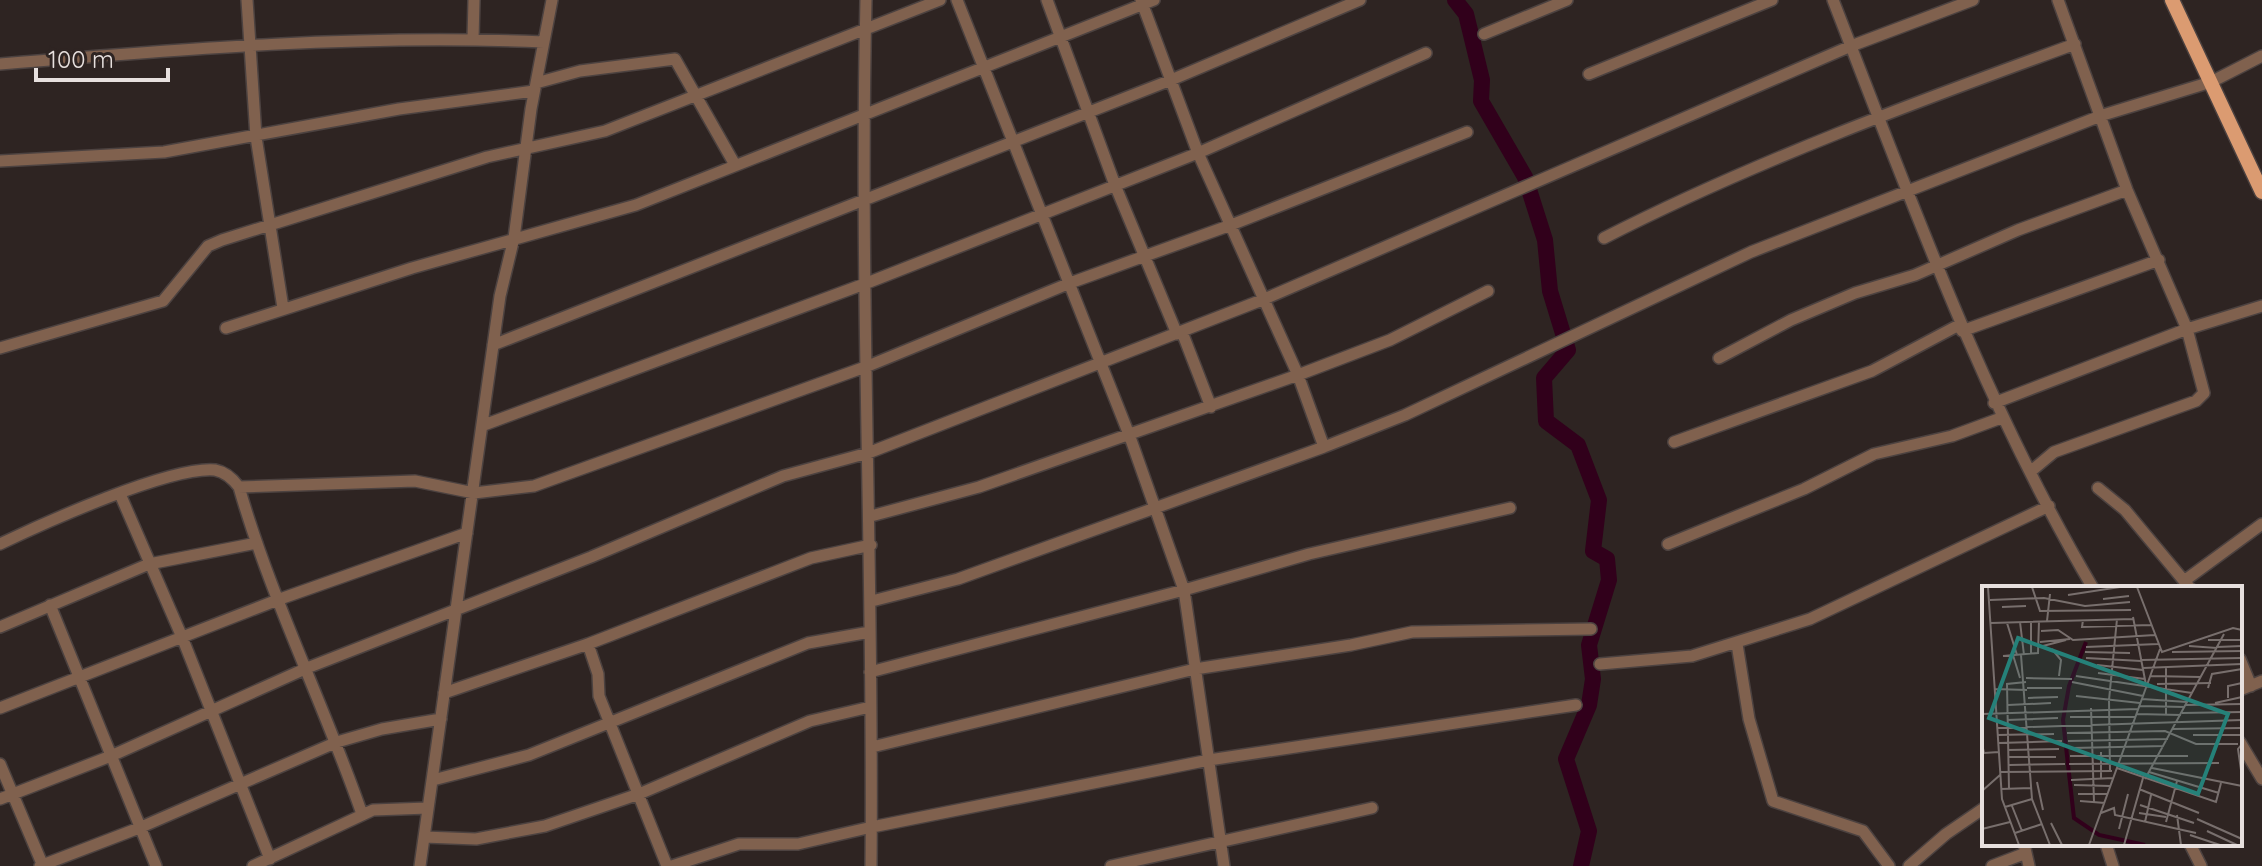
<svg xmlns="http://www.w3.org/2000/svg" width="2262" height="866" font-family="Quicksand,sans-serif">
<rect width="100%" height="100%" fill="#2e2422"/>
<g fill="none" stroke-linecap="round" stroke-linejoin="round">
<path stroke="#31001b" stroke-width="16" d="M1455 0 1466 14 1482 80 1481 101 1525 177 1545 240 1550 291 1568 350 1544 378 1546 421 1578 445 1599 500 1593 551 1607 559 1609 580 1589 645 1593 679 1589 705 1566 759 1589 831 1581 866"/>
<g stroke="#4c4240" stroke-width="14">
<path id="minor" d="M247 0 256 137 283 308
M866 0C859 288 874 577 871 866
M957 0 1130 437 1184 590 1224 866
M1047 0 1115 185 1177 334
M1141 0 1198 153 1298 375 1324 447
M1833 0C1911 200 1983 402 2093 588
M1484 34 1567 0
M473 39 474 0
M0 64C181 49 362 34 544 42
M1589 74 1772 0
M536 83 580 71 675 59 734 163
M0 161 164 152 399 109 534 91
M1604 238C1755 161 1916 102 2075 44
M226 328 412 268 636 205 1154 0
M1962 331 2159 260
M1182 332 1211 407
M493 345 1171 80 1360 0
M0 348 163 301 208 246 222 240 487 157 605 131 940 0
M1719 358 1791 320 1855 293 1915 275 2018 230 2127 190
M1994 403 2187 329 2262 306
M484 425 867 283 1198 153 1426 53
M1674 442 1872 371 1959 325
M2030 472 2054 452 2196 401 2204 393 2187 329 2127 190 2058 0
M239 487C271 599 324 704 362 814
M2098 488 2125 510 2190 588
M120 494 182 637 270 859
M871 516 979 487 1298 375 1390 340 1488 291
M0 544C44 523 170 466 215 470 226 472 233 479 239 487L415 481 474 493 534 486 868 366 1070 283 1231 225 1467 132
M1668 544 1804 489 1874 454 1952 436 2001 418
M2184 581 2262 524
M872 601 958 579 1324 447 1405 415 1751 252 2103 115 2211 82 2262 56
M50 605 156 866
M0 627 149 564 257 543
M588 644 598 674 599 696 667 866
M1737 644 1749 719 1773 801 1863 831 1889 866
M2240 659 2251 686
M1600 664 1692 656 1810 619 2049 506
M870 672 1184 590 1309 554 1510 508
M2240 690 2262 681
M444 693 588 644 811 558 871 545
M0 708 280 599 467 533
M2240 742 2262 779
M872 747 1195 669 1351 645 1412 632 1591 629
M0 764 43 866
M433 780 529 755 808 643 870 632
M0 799 111 756 307 668 591 557 783 476 868 453 1262 300 1851 46 1973 0
M424 837 476 839 545 826 639 794 810 721 870 707
M2024 844 2029 866
M2106 844 2113 866
M2190 844 2201 866
M40 866 139 828 337 742 382 729 441 719
M253 866 373 810 428 808
M420 866 500 296 514 238 531 109 552 0
M672 866 739 844H798L872 827 1209 760 1576 705
M1111 866 1372 808
M1909 866 1946 834 1984 808
M1992 866 2026 853"/>
</g>
<g stroke="#4c4240" stroke-width="17">
<path id="major" d="M2172 0 2262 192"/>
</g>
<use href="#minor" stroke="#80614e" stroke-width="11"/>
<use href="#major" stroke="#db9b71" stroke-width="14"/>
</g>
<g transform="translate(1982 586)">
<rect width="260" height="260" fill="#2e2422"/>
<path fill="none" stroke="#31001b" stroke-width="4" d="M104 56 87 100 81 134 92 232 117 249 163 259"/>
<path fill="none" stroke="#786f6d" stroke-width="2" d="M6 1 20 213 37 259M50 1 58 25 149 24M155 1 180 66 251 42 260 44M86 9 138 1M121 13 147 10M8 14 62 12 103 20 148 16M20 21 44 20M151 31 164 99M101 34 100 41 169 39M65 35 68 8M38 36 42 69M9 37 151 33M25 37 35 69M59 45 76 44 91 54 173 49M226 54H260M58 56 88 53M207 60 235 62M57 61 84 54M104 61 176 58M235 61 260 60M70 63 79 74 77 90M103 66 148 67M190 66 260 65M49 68V36M31 69 38 92M39 69 50 213 68 259M21 70 56 67 57 35M104 72 159 75M159 74 260 72M115 79 161 84M161 82 260 78M116 87 163 93M94 90 210 107M168 90 219 91M44 92 90 93M90 96 161 110M175 98 229 97M45 102H80M226 102 230 88 260 83M12 103 45 104M94 110 158 117M46 112 76 111M246 112V100L260 97M160 113 205 116M233 117 260 111M26 119 69 117M204 119 260 118M157 120 203 121M109 122 112 216M200 127 260 126M0 128 156 123M154 128 199 129M184 129V82M88 131H153M25 134 76 132M16 142 260 134M191 143 260 142M85 147 183 145 214 158H256M16 149 72 148M211 149H260M86 155 186 153M17 157 80 155M0 158 2 167 17 166M90 162 182 160M26 164 77 163M119 166V193M88 170H206M27 171H74M87 178 237 177M27 179 83 178M135 182 234 216 239 197M170 182 260 200M128 185 127 114 135 33M19 186 130 185M167 186 237 207M260 191 256 163 260 158M163 193 242 48M89 194 131 192M55 196 61 224M92 199 128 200M19 203 49 202M27 203 25 98 44 96M157 203 217 227M0 205 18 189M96 208H126M98 215 123 217M158 219 212 237M30 220 40 245M23 221 50 213M119 227 132 222 133 229 214 247M157 227 184 231M195 229 199 259M215 233 260 253M163 236 169 209M184 236 195 195M69 237 80 259M0 243 28 236M137 243 146 208M225 245 255 259M33 247 60 238M208 249 238 259M107 259 178 63M142 259 161 192"/>
<path fill="#258179" fill-opacity="0.15" stroke="#258179" stroke-width="4" d="M36 52 246 128 216 208 7 132Z"/>
<rect width="260" height="260" fill="none" stroke="#e7e0de" stroke-width="4"/>
</g>
<path d="M36 68v12h132v-12" fill="none" stroke="#e7e0de" stroke-width="4"/>
<text x="48" y="68" font-size="24" fill="#e7e0de" stroke="#2e2422" stroke-width="6" paint-order="stroke">100 m</text>
</svg>
